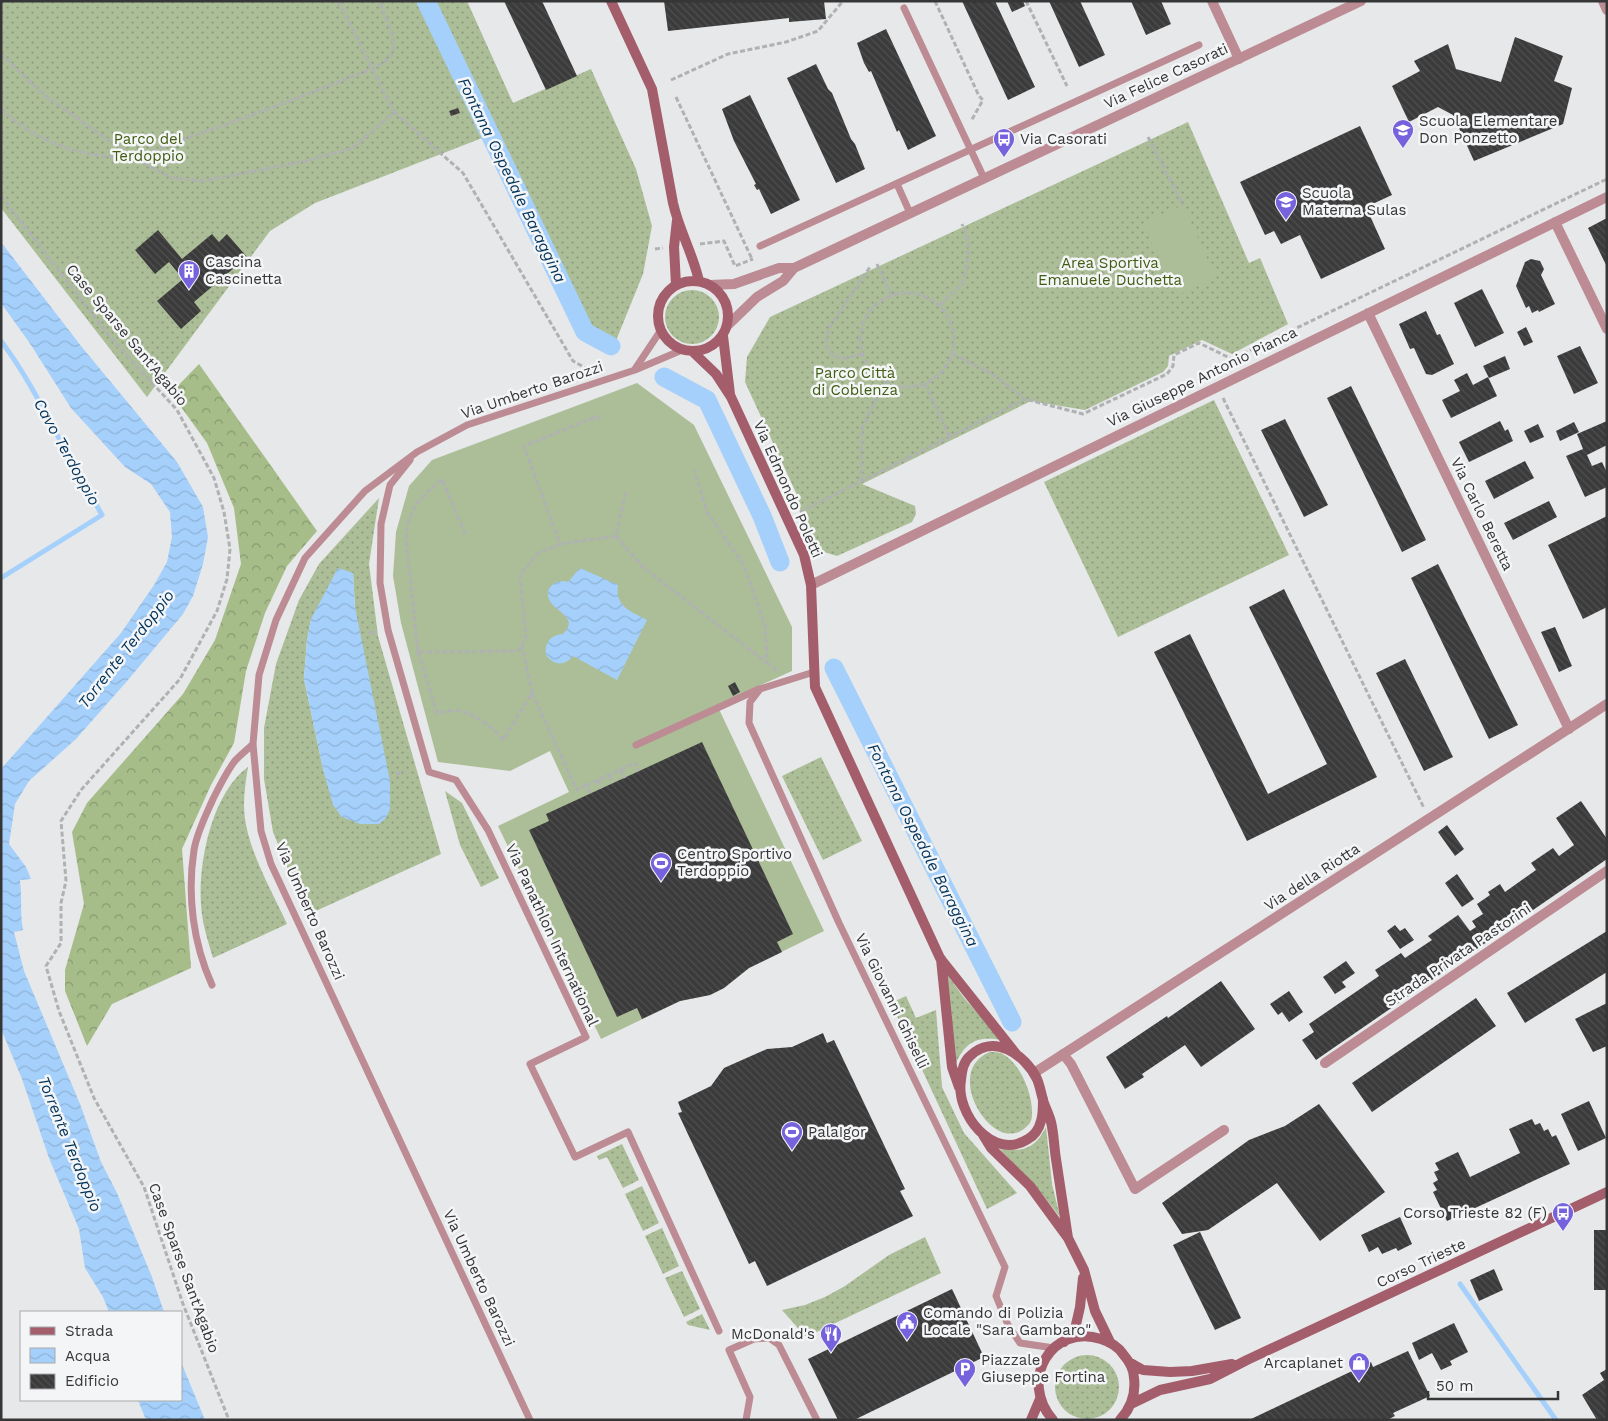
<svg xmlns="http://www.w3.org/2000/svg" width="1608" height="1421" font-family="'Work Sans',sans-serif">
<defs>
<pattern id="grass-dots" width="8" height="8" patternUnits="userSpaceOnUse" patternTransform="scale(1.25)"><rect width="8" height="8" fill="#acbe97"/><path d="M2 2h.1M6 6h.1" fill="none" stroke="#8d9b7c" stroke-width="1.8" stroke-linecap="round"/></pattern>
<pattern id="forest-crowns" width="20" height="18" patternUnits="userSpaceOnUse" patternTransform="scale(1.25)"><rect width="20" height="18" fill="#a6bd89"/><path d="M2 6a3 3 0 1 1 6 0M12 15a3 3 0 1 1 6 0" fill="none" stroke="#889a71"/></pattern>
<pattern id="water-waves" width="16" height="10" patternUnits="userSpaceOnUse" patternTransform="scale(1.25)"><rect width="16" height="10" fill="#a5d0fb"/><path d="M0 5q4-4 8 0t8 0" fill="none" stroke="#8fb3d8"/></pattern>
<pattern id="building-back-hatch" width="6" height="6" patternUnits="userSpaceOnUse" patternTransform="scale(1.25)"><rect width="6" height="6" fill="#3c3b3c"/><path d="M-1 5l2 2M0 0l6 6M5-1l2 2" fill="none" stroke="#504f50"/></pattern>
</defs>
<rect width="100%" height="100%" fill="#e6e8e9"/>
<path fill="url(#grass-dots)" fill-rule="evenodd" d="M1 1H467L513 103 591 69 636 169 652 226 643 274 615 343 579 319 495 133 315 203 270 231 147 397 1 208Z
M1188 122 1249 263 1260 258 1288 324 1232 354 1202 340 1169 356 1168 366 1163 372 1085 410 1031 401 862 484 915 506 916 514 912 522 837 556 824 552 814 545 802 518 797 495 745 382 747 357 770 317Z
M665 317a27 27 0 1 1 54 0a27 27 0 1 1-54 0Z
M1214 400 1289 555 1118 637 1044 482Z
M379 498 369 564 378 636 441 854 307 915 273 832 264 779V728L276 664 299 600 319 564ZM353 574 355 607 342 817 334 805 323 769 304 679 307 640 311 619Z
M821 757 862 841 823 860 782 776Z
M248 767C246 779 244 792 244 805 244 844 271 889 287 924L213 958C208 941 202 923 201 905 198 862 212 793 248 767Z
M445 791 462 803 499 878 481 887 460 845Z
M944 971 965 999 1002 1040C978 1036 966 1041 956 1063Z
M906 996 916 1018 936 1010 942 1087 964 1133 1017 1193 987 1209 891 1003Z
M990 1052C993 1052 998 1052 1001 1053 1021 1063 1033 1095 1032 1115 1032 1121 1029 1125 1025 1128 993 1156 941 1071 990 1052Z
M1046 1127 1052 1184 1060 1217 1037 1188 1000 1149C1023 1152 1035 1149 1046 1127Z
M622 1144 639 1180 623 1188 607 1157 599 1160 597 1156Z
M642 1186 659 1223 643 1231 625 1194Z
M662 1228 679 1266 663 1274 645 1236Z
M925 1237 941 1273 806 1337 782 1310 805 1305 825 1297 845 1286 889 1255Z
M682 1271 700 1309 684 1317 665 1278Z
M702 1314 710 1330 688 1325 686 1322Z
M1055 1387a32 32 0 1 1 64 0a32 32 0 1 1-64 0Z"/>
<path fill="url(#forest-crowns)" d="M199 364 317 531 287 566 265 613 246 671 234 743 211 785 182 849 191 968 112 1004 87 1046 65 991V970L84 904 72 832 87 803 183 694 215 640 241 564 234 508 207 443 171 393Z"/>
<path fill="#acbe97" d="M1183 205 1216 278 1176 296 1143 223Z
M637 383 694 425 792 627V671L717 705 824 931 749 968 724 988 710 995 680 1001 601 1039 498 826 569 792 550 751 510 771 438 762 401 623 393 576 396 532 409 486 432 460Z"/>
<path fill="url(#water-waves)" d="M1 242 81 346 177 462 203 507 208 537 203 564 193 596 183 614 128 680 76 739 29 781 15 804 9 844 26 867 31 879 20 880C22 897 20 914 23 930L14 932 24 971 80 1104 101 1162 117 1193 152 1277 164 1312H109L103 1297 85 1268 79 1229 49 1158 22 1079 1 1029V769L121 633 154 585 167 562 172 537 170 512 151 484 125 467 71 408 29 342 1 303Z
M338 568 353 573 355 607 390 781V809L386 818 379 824H360L342 817 333 805 323 769 304 679 307 640 311 619Z
M580 568 618 585C615 607 630 611 647 620L617 680 573 656C565 666 554 666 546 655 544 642 551 635 563 634 583 614 545 612 548 591 552 583 559 579 568 582Z
M181 1362 205 1420H146L138 1400H181Z"/>
<g fill="none" stroke-linecap="round" stroke-linejoin="round">
<path stroke="#a5d0fb" stroke-width="5" d="M1 341C29 378 49 420 71 461 81 479 92 497 102 515L1 578
M1460 1284 1556 1420"/>
<path stroke="#a5d0fb" stroke-width="19" d="M426 1 585 332 611 346
M664 377 707 400 762 516 780 562
M834 668 1012 1022"/>
</g>
<path fill="url(#building-back-hatch)" d="M504 1H542L577 76 546 90Z
M664 1H824L826 19 789 22V18L668 31Z
M962 1H995L1035 87 1008 100Z
M1007 1H1023L1025 6 1012 12Z
M1049 1H1080L1105 55 1079 67Z
M1131 1H1161L1171 24 1146 35Z
M886 29 936 136 908 150 899 130 897 132 871 71 869 72 864 63 857 43Z
M1515 37 1563 56 1554 81 1572 88 1563 124 1474 161 1453 115 1438 107 1409 122 1392 86 1420 71 1414 61 1448 44 1456 69 1501 82Z
M816 64 828 89 832 93 851 139 855 144 865 169 836 183 787 78Z
M750 95 800 200 771 214 759 189 757 190 754 185 756 184 734 141 722 109Z
M458 108 460 113 451 116 449 111Z
M1360 126 1392 195 1366 207 1385 249 1321 279 1300 235 1281 244 1274 231 1265 235 1240 182Z
M1607 218V267L1588 228Z
M158 230 182 259 212 234 219 242 227 234 247 257 194 302 201 311 181 329 157 301 183 279 169 262 155 274 135 250Z
M1531 259 1540 261 1544 269 1541 275 1555 304 1539 312 1538 310 1532 313 1529 306 1526 308 1516 286 1525 262Z
M1482 289 1504 333 1475 347 1454 303Z
M1426 311 1437 335 1440 334 1454 364 1432 375 1426 374 1414 348 1410 349 1399 324Z
M1526 327 1533 342 1524 346 1517 332Z
M1580 346 1598 383 1574 394 1557 356Z
M1505 356 1510 369 1489 378 1483 366Z
M1467 373 1473 385 1488 377 1497 396 1451 418 1442 400 1460 391 1454 380Z
M1351 386 1426 540 1402 552 1327 398Z
M1285 419 1328 505 1304 517 1261 430Z
M1500 421 1505 431 1508 429 1513 441 1469 462 1459 442Z
M1607 421V445L1587 455 1592 466 1602 462 1607 473V487L1585 497 1566 456 1583 449 1577 434Z
M1574 422 1579 432 1560 441 1556 431Z
M1538 424 1544 437 1530 443 1524 431Z
M1525 461 1534 478 1494 499 1485 481Z
M1549 501 1557 517 1513 540 1504 523Z
M1607 516V607L1583 619 1548 545Z
M1438 564 1518 725 1489 739 1411 578Z
M1284 589 1377 777 1247 841 1154 652 1190 634 1268 794 1327 764 1249 607Z
M1555 627 1572 666 1559 672 1541 632Z
M1405 659 1453 757 1424 771 1376 673Z
M735 682 740 692 733 696 728 686Z
M702 742 793 934 777 942 782 952 749 968 724 988 710 995 680 1001 642 1019 637 1008 617 1017 529 830 549 821 546 814Z
M1581 801 1607 839V859L1316 1060 1302 1040 1314 1032 1309 1024 1379 976 1375 970 1401 953 1405 958 1432 940 1428 936 1458 915 1470 931 1476 927 1472 921 1483 914 1477 904 1490 895 1488 892 1500 884 1505 892 1536 870 1531 863 1553 848 1559 856 1574 845 1556 818Z
M1447 825 1464 849 1455 856 1438 832Z
M1457 874 1474 899 1462 907 1445 883Z
M1395 925 1400 931 1405 928 1414 940 1400 949 1387 931Z
M1607 931V972L1525 1023 1507 993Z
M1346 961 1355 973 1342 982 1346 987 1335 994 1323 977Z
M1221 981 1255 1029 1201 1067 1185 1045 1142 1074 1144 1077 1125 1089 1106 1057 1167 1016 1168 1018Z
M1289 991 1303 1012 1289 1022 1282 1012 1278 1015 1270 1004Z
M1476 998 1496 1026 1372 1112 1352 1083Z
M1607 1003V1046L1593 1052 1575 1019Z
M823 1033 827 1043 834 1040 905 1189 900 1191 913 1216 767 1286 755 1261 749 1264 678 1113 682 1112 678 1102 711 1086 724 1068 767 1049 792 1047Z
M1589 1101 1606 1138 1578 1151 1561 1114Z
M1319 1104 1385 1192 1320 1241 1277 1183 1208 1230 1182 1234 1162 1203 1249 1140 1285 1126Z
M1532 1119 1535 1125 1540 1123 1544 1131 1548 1129 1552 1137 1556 1135 1570 1164 1447 1221 1433 1192 1437 1190 1433 1183 1438 1180 1434 1172 1439 1170 1435 1163 1458 1152 1470 1177 1520 1153 1509 1129Z
M1400 1217 1412 1244 1398 1251 1396 1248 1382 1254 1378 1247 1369 1252 1361 1235Z
M1594 1230H1607V1290H1594Z
M1200 1232 1241 1318 1215 1330 1173 1245Z
M1494 1269 1503 1290 1479 1301 1470 1280Z
M952 1289 984 1357 854 1420H838L808 1359Z
M1454 1323 1468 1352 1450 1361 1452 1365 1441 1370 1432 1353 1419 1360 1412 1343Z
M1408 1351 1430 1396 1393 1413 1395 1416 1387 1420H1249L1371 1362 1373 1367Z
M1607 1369V1420H1597L1582 1395 1604 1380 1600 1373Z"/>
<g fill="none" stroke-linecap="round" stroke-linejoin="round">
<path stroke="#b0b1b2" stroke-width="3" stroke-dasharray="5 2.5" stroke-linecap="butt" d="M935 1 979 96 983 100 971 121
M1026 1 1067 86
M1 54 43 94 132 157 172 178 203 181 306 161 353 148 394 112 338 1
M671 80 728 54 786 42 818 31 843 1
M676 97 752 259
M1 109C35 141 83 159 129 157 142 157 173 143 187 138 249 117 310 93 372 69 377 66 384 63 389 58 402 46 384 15 379 1
M394 112 463 173 573 361 593 372
M1148 137 1183 205
M1 196 111 338 177 410 214 478 224 512 230 549 227 579 217 611 180 679 81 790 61 821 66 881 61 903V943L46 966 59 1011 94 1098 144 1187 183 1304 229 1420
M700 244 724 241 735 266 753 259
M655 249 663 248
M877 264 891 295
M860 340a47 47 0 1 1 94 0a47 47 0 1 1-94 0Z
M940 305 962 284 966 270 969 242 962 224
M862 354 846 358 837 357 833 355 827 348 826 341 830 326 870 267
M953 354 994 375 1025 399
M925 384 950 438
M1223 398 1424 808
M599 420 598 416 524 446 560 544 616 536 626 491
M861 482V431L884 382
M800 512 1025 399 1083 414 1167 374 1173 366 1174 355 1199 343 1232 359 1607 179
M465 534 442 479C419 500 410 505 406 538L418 652 518 651 526 639 520 575 538 553 560 544
M616 536 644 568 767 663 765 625 744 566 707 512 694 470
M369 633 377 632
M418 652 437 713C445 712 453 709 461 711 476 715 494 728 503 740L532 693 522 645
M767 663 778 672
M532 693 577 790 587 785
M621 770 625 778
M396 774 405 772
M610 775 613 783
M598 780 602 788
M590 793 587 785 635 763 639 771"/>
<path stroke="#bc8b93" stroke-width="7" d="M904 8 984 178
M897 184 910 213
M760 246 1199 45
M635 369 661 330
M410 460 390 485 381 524 380 583 388 630 429 772 456 780 488 830 586 1037 530 1064 575 1157 628 1132 719 1331
M814 672 760 689 750 702 749 723 839 923 1005 1267 996 1296 1008 1325 1020 1343 1054 1348
M636 745 759 689
M212 985C193 943 187 895 194 850 197 832 206 815 213 799 219 787 226 773 234 762 239 756 247 750 253 744
M530 1420 271 864 261 831 253 744 259 675 276 620 305 558 365 491 417 452 467 425 635 370 682 350
M746 1420 750 1397 729 1350 754 1339 769 1338 779 1345 817 1420"/>
<path stroke="#bc8b93" stroke-width="10" d="M1212 1 1239 59
M1603 1 1607 10
M1555 222 1607 329
M710 285 734 284 779 268H794
M1368 313 1569 729
M728 325 757 297 783 281 794 268 1361 1
M811 585 1607 197
M1063 1054 1071 1064 1135 1189 1224 1130
M1325 1063 1607 871
M1034 1073 1607 704"/>
<path stroke="#a35d6b" stroke-width="10" d="M611 1 652 89 673 203C679 230 693 254 699 281
M658 316a35 35 0 1 1 70 0a35 35 0 1 1-70 0Z
M676 285 674 247 677 220
M723 336 730 394
M693 352 716 374 731 397 804 555 811 585 815 687 940 958 1017 1055
M941 959 952 1067 959 1087
M1043 1099C1043 1106 1043 1115 1041 1121 1039 1129 1035 1135 1028 1139 993 1162 955 1113 961 1080 962 1071 963 1062 970 1056 993 1033 1025 1054 1037 1079 1040 1086 1041 1093 1043 1100 1045 1107 1049 1114 1051 1122 1054 1134 1054 1147 1056 1159 1060 1185 1064 1212 1068 1238
M983 1135 991 1148 1030 1186 1068 1238 1084 1270 1095 1311 1110 1342
M1064 1342 1075 1329 1080 1307 1083 1278
M1129 1362 1143 1370 1170 1372 1192 1371 1232 1364
M1131 1404 1160 1390 1210 1379 1247 1360 1607 1192
M1031 1420 1040 1399
M1053 1420C1018 1380 1052 1323 1101 1339 1110 1342 1118 1346 1123 1354 1129 1361 1134 1369 1134 1378 1136 1394 1131 1408 1120 1420"/>
</g>
<defs>
<g id="school-pin" transform="scale(1.125)"><path d="M0 17L-7.5 6A9.5 9.5 0 1 1 7.5 6Z" fill="#7662dc" stroke="#f4f5f7"/><path d="M0-5L7-2L0 1L-7-2ZM-4 1L0 2.5L4 1V4Q0 6-4 4Z" fill="#fff"/></g>
<g id="bus-pin" transform="scale(1.125)"><path d="M0 17L-7.5 6A9.5 9.5 0 1 1 7.5 6Z" fill="#7662dc" stroke="#f4f5f7"/><path d="M-5-6H5V4H4V6H2V4H-2V6H-4V4H-5ZM-3.5-4V0h7V-4ZM-3.5 1.2v1.5H-2V1.2ZM2 1.2v1.5H3.5V1.2Z" fill="#fff"/></g>
<g id="building-pin" transform="scale(1.125)"><path d="M0 17L-7.5 6A9.5 9.5 0 1 1 7.5 6Z" fill="#7662dc" stroke="#f4f5f7"/><path d="M-4-6H4V6H1V3H-1V6H-4ZM-2.5-4.3h1.7v1.8h-1.7ZM.8-4.3h1.7v1.8H.8ZM-2.5-1h1.7V.8h-1.7ZM.8-1h1.7V.8H.8Z" fill="#fff"/></g>
<g id="stadium-pin" transform="scale(1.125)"><path d="M0 17L-7.5 6A9.5 9.5 0 1 1 7.5 6Z" fill="#7662dc" stroke="#f4f5f7"/><path d="M0-5a6.5 5 0 1 0 0 10a6.5 5 0 1 0 0-10ZM-3.5-1.8h7v3.6h-7Z" fill="#fff"/></g>
<g id="civic-pin" transform="scale(1.125)"><path d="M0 17L-7.5 6A9.5 9.5 0 1 1 7.5 6Z" fill="#7662dc" stroke="#f4f5f7"/><path d="M-.6-6.5H3V-4.5H.6V-3L4-1V1h2V6H-6V1h2V-1L-.6-3ZM-1.2 2.5V6h2.4V2.5Z" fill="#fff"/></g>
<g id="restaurant-pin" transform="scale(1.125)"><path d="M0 17L-7.5 6A9.5 9.5 0 1 1 7.5 6Z" fill="#7662dc" stroke="#f4f5f7"/><path d="M-5-6h1v4h1v-4h1v4h1v-4h1v5L-1.5 .5V6h-2V.5L-5-1ZM5-6V6H3V1.5H1.5Q1.5-4 5-6Z" fill="#fff"/></g>
<g id="shop-pin" transform="scale(1.125)"><path d="M0 17L-7.5 6A9.5 9.5 0 1 1 7.5 6Z" fill="#7662dc" stroke="#f4f5f7"/><path d="M-5-2.5h2.3a2.7 3.5 0 0 1 5.4 0H5L5.5 6h-11ZM-1.5-2.5h3a1.5 2.3 0 0 0-3 0Z" fill="#fff"/></g>
<g id="parking-pin" transform="scale(1.125)"><path d="M0 17L-7.5 6A9.5 9.5 0 1 1 7.5 6Z" fill="#7662dc" stroke="#f4f5f7"/><path d="M-3.5-5.5H1a3.5 3.5 0 0 1 0 7H-1V5.5H-3.5ZM-1-3.4V-.6H.8a1.4 1.4 0 0 0 0-2.8Z" fill="#fff"/></g>
</defs>
<g fill-rule="evenodd">
<use href="#school-pin" x="1403" y="130"/>
<use href="#bus-pin" x="1004" y="139"/>
<use href="#school-pin" x="1286" y="202"/>
<use href="#building-pin" x="189" y="271"/>
<use href="#stadium-pin" x="661" y="863"/>
<use href="#stadium-pin" x="792" y="1132"/>
<use href="#bus-pin" x="1563" y="1213"/>
<use href="#civic-pin" x="907" y="1322"/>
<use href="#restaurant-pin" x="831" y="1334"/>
<use href="#shop-pin" x="1359" y="1363"/>
<use href="#parking-pin" x="965" y="1369"/>
</g>
<g text-anchor="middle" dominant-baseline="central" stroke-width="5" stroke-linejoin="round" paint-order="stroke">
<g font-size="15" fill="#363637" stroke="#f4f5f7">
<text transform="translate(1166 76) rotate(-25)">Via Felice Casorati</text>
<text transform="translate(127 335) rotate(50)">Case Sparse Sant'Agabio</text>
<text transform="translate(1202 377) rotate(-26)">Via Giuseppe Antonio Pianca</text>
<text transform="translate(532 390) rotate(-19)">Via Umberto Barozzi</text>
<text transform="translate(788 489) rotate(66)">Via Edmondo Poletti</text>
<text transform="translate(1482 514) rotate(64)">Via Carlo Beretta</text>
<text transform="translate(1312 877) rotate(-33)">Via della Riotta</text>
<text transform="translate(310 911) rotate(66)">Via Umberto Barozzi</text>
<text transform="translate(552 935) rotate(65)">Via Panathlon International</text>
<text transform="translate(1458 955) rotate(-34)">Strada Privata Pastorini</text>
<text transform="translate(892 1001) rotate(64)">Via Giovanni Ghiselli</text>
<text transform="translate(1421 1263) rotate(-25)">Corso Trieste</text>
<text transform="translate(184 1268) rotate(70)">Case Sparse Sant'Agabio</text>
<text transform="translate(479 1278) rotate(65)">Via Umberto Barozzi</text>
</g>
<g font-size="15" fill="#363637" stroke="#f4f5f7" text-anchor="start">
<text x="1419" y="121">Scuola Elementare<tspan x="1419" dy="17">Don Ponzetto</tspan></text>
<text x="1020" y="139">Via Casorati</text>
<text x="1302" y="193">Scuola<tspan x="1302" dy="17">Materna Sulas</tspan></text>
<text x="205" y="262">Cascina<tspan x="205" dy="17">Cascinetta</tspan></text>
<text x="677" y="854">Centro Sportivo<tspan x="677" dy="17">Terdoppio</tspan></text>
<text x="808" y="1132">PalaIgor</text>
<text x="1547" y="1213" text-anchor="end">Corso Trieste 82 (F)</text>
<text x="923" y="1313">Comando di Polizia<tspan x="923" dy="17">Locale "Sara Gambaro"</tspan></text>
<text x="815" y="1334" text-anchor="end">McDonald's</text>
<text x="981" y="1360">Piazzale<tspan x="981" dy="17">Giuseppe Fortina</tspan></text>
<text x="1343" y="1363" text-anchor="end">Arcaplanet</text>
</g>
<g font-size="15" fill="#415d11" stroke="#f4f5f7">
<text x="148" y="139">Parco del<tspan x="148" dy="17">Terdoppio</tspan></text>
<text x="1110" y="263">Area Sportiva<tspan x="1110" dy="17">Emanuele Duchetta</tspan></text>
<text x="855" y="373">Parco Città<tspan x="855" dy="17">di Coblenza</tspan></text>
</g>
<g font-size="16" font-style="italic" fill="#01335a" stroke="#f4f5f7">
<text transform="translate(512 180) rotate(64)">Fontana Ospedale Baraggina</text>
<text transform="translate(67 452) rotate(61)">Cavo Terdoppio</text>
<text transform="translate(126 649) rotate(-52)">Torrente Terdoppio</text>
<text transform="translate(923 845) rotate(63)">Fontana Ospedale Baraggina</text>
<text transform="translate(70 1144) rotate(68)">Torrente Terdoppio</text>
</g>
</g>
<rect width="1608" height="1421" fill="none" stroke="#363637" stroke-width="5"/>
<rect x="20" y="1311" width="162" height="90" fill="#f4f5f7" stroke="#a8a9aa"/>
<rect x="30" y="1327" width="25" height="8" fill="#a35d6b" stroke="#a8a9aa"/>
<text x="65" y="1336" font-size="15" fill="#363637">Strada</text>
<rect x="30" y="1348" width="25" height="15" fill="url(#water-waves)" stroke="#a8a9aa"/>
<text x="65" y="1361" font-size="15" fill="#363637">Acqua</text>
<rect x="30" y="1374" width="25" height="15" fill="url(#building-back-hatch)" stroke="#a8a9aa"/>
<text x="65" y="1386" font-size="15" fill="#363637">Edificio</text>
<path d="M1428 1391v8h130v-8" fill="none" stroke="#363637" stroke-width="2.5"/>
<text x="1436" y="1391" font-size="15" fill="#363637" stroke="#f4f5f7" stroke-width="4" paint-order="stroke">50 m</text>
</svg>
